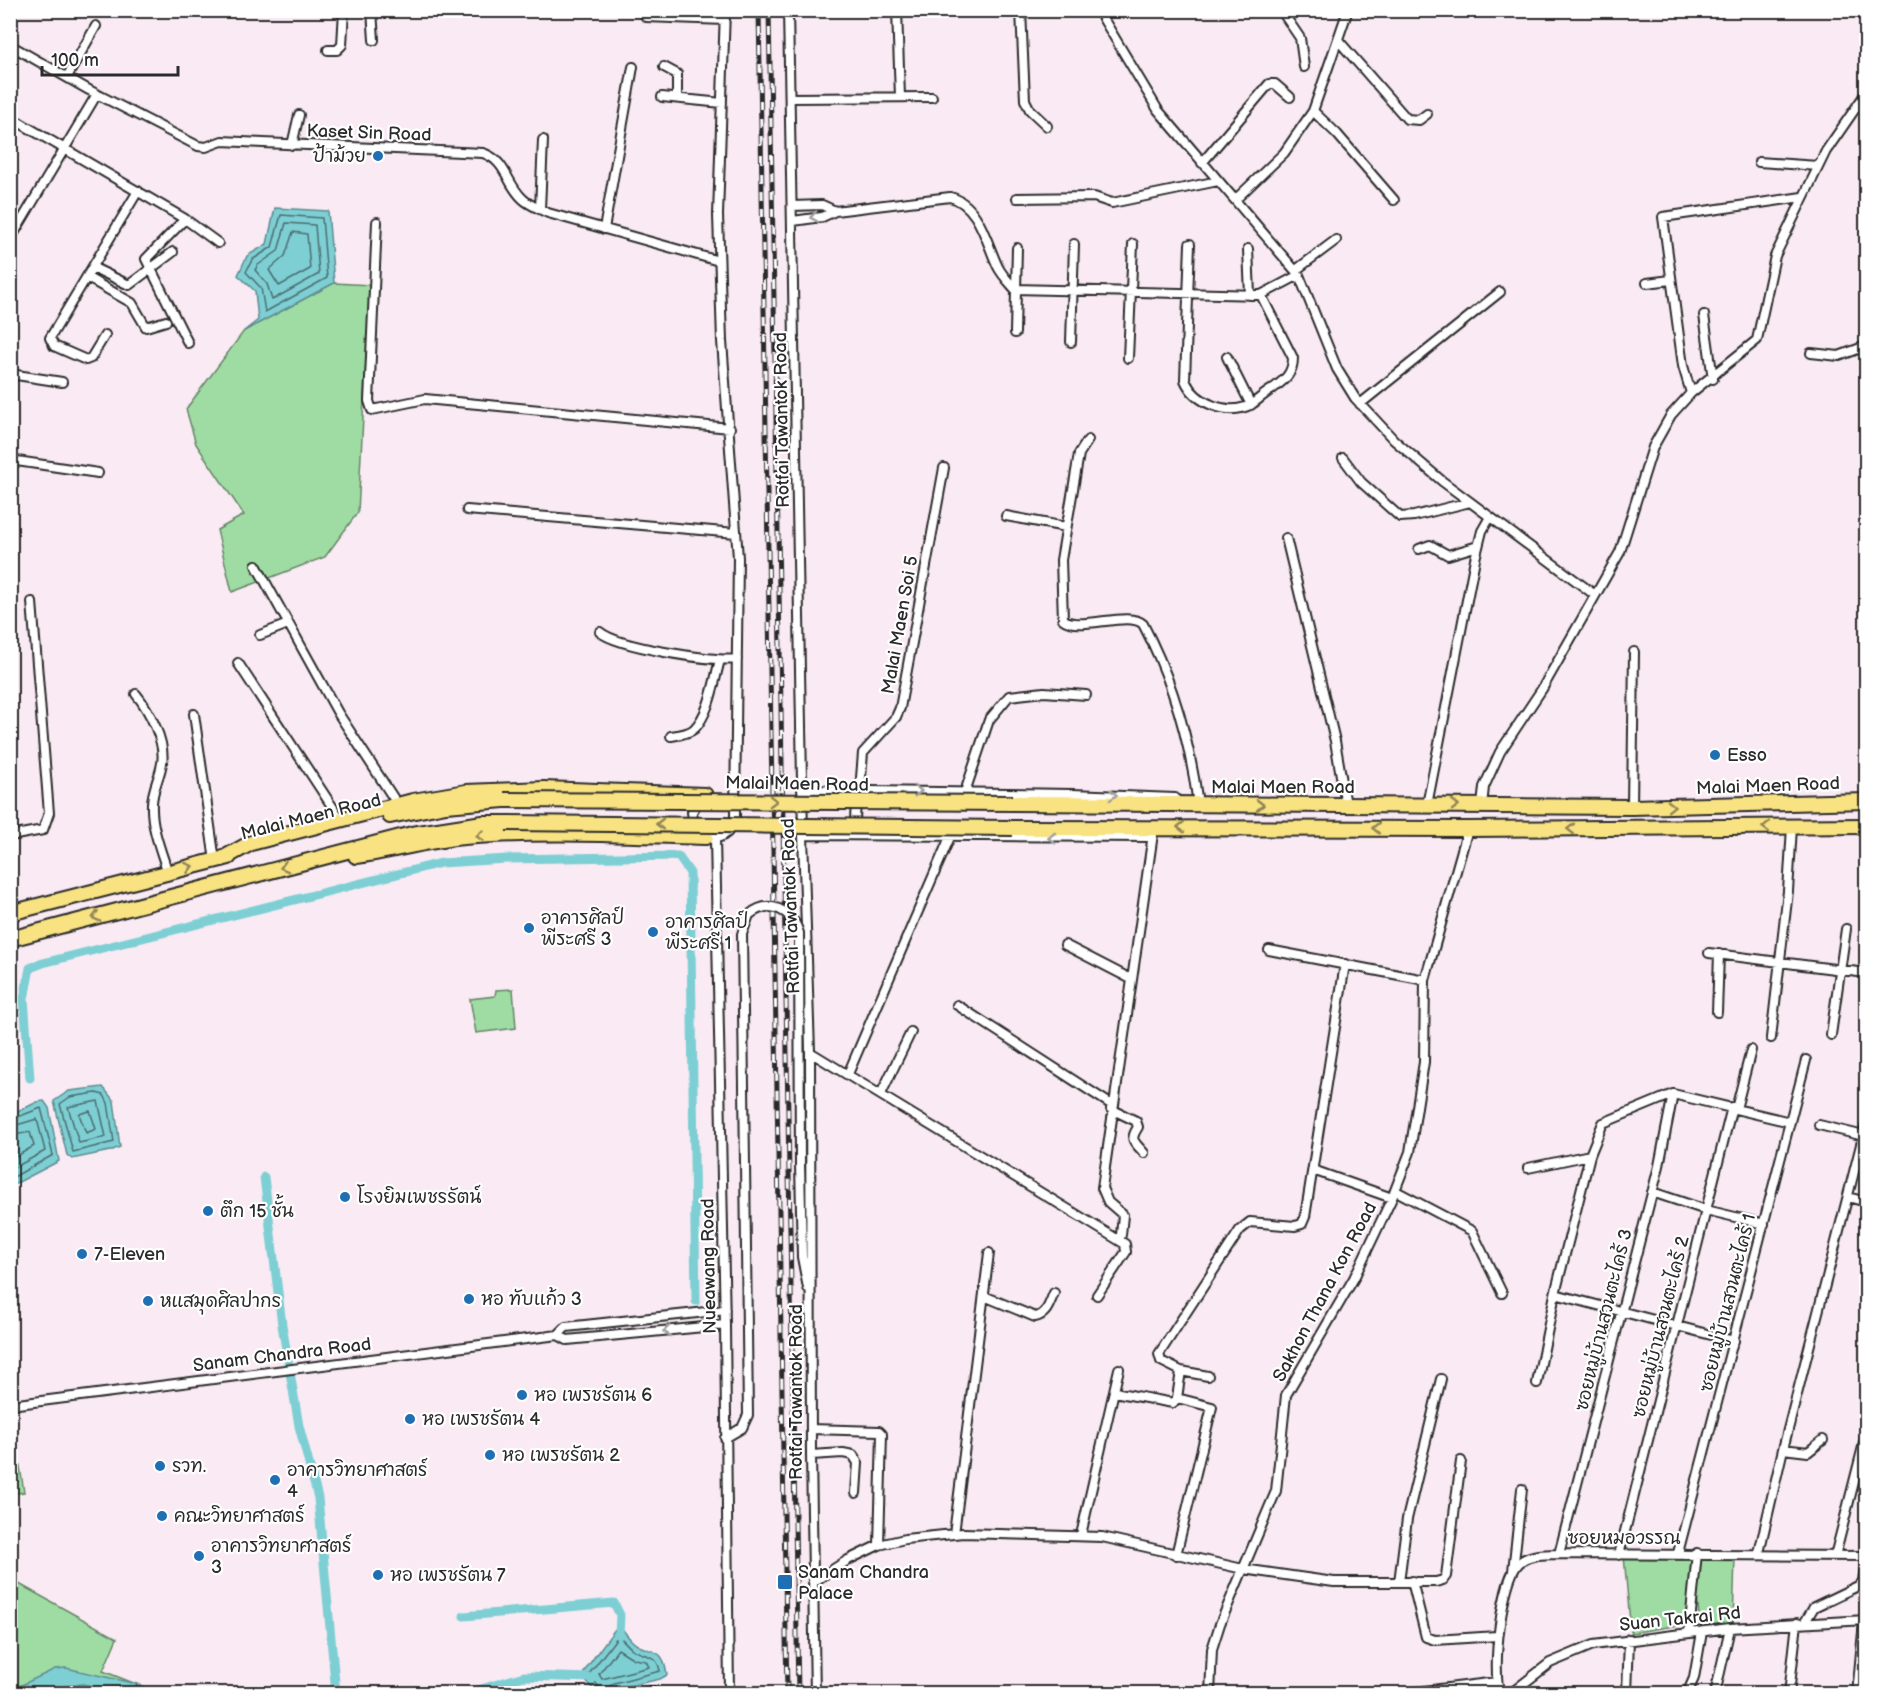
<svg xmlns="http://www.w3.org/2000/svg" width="1877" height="1704" font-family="'Balsamiq Sans','Playpen Sans Thai',sans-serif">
<rect width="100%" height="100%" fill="#f9eaf4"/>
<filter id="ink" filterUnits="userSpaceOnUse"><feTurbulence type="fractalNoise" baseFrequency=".0167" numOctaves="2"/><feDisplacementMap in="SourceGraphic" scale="12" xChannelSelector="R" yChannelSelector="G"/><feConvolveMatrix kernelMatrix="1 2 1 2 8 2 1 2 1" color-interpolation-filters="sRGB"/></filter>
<g filter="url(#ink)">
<path fill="#9fdca3" stroke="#658467" stroke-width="1.5" d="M334 283 370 285 358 512 325 557 232 592 217 530 244 515 196 444 186 409 244 331Z
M513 989 516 1028 476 1033 470 999 495 996 496 990Z
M11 1409 24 1492 11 1494H10Z
M1624 1556H1735L1733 1624 1700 1625 1693 1560 1686 1624 1631 1633Z
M10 1579 117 1638 103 1671 159 1693H11Z"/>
<path fill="#7dcfd4" stroke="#5c8d90" stroke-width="1.5" d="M275 208 328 211 334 283 244 331 258 320 255 291 238 275 247 256 267 244Z
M103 1087 114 1101 120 1147 110 1151 72 1159 67 1155 54 1101 69 1091Z
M44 1101 49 1108 59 1161 11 1186V1115L37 1102Z
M619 1624C625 1632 630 1642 639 1646 658 1654 663 1650 667 1675L660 1679 597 1693 582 1677C585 1667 611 1635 619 1624Z
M66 1668 137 1684 157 1693H120L83 1684 56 1687 41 1693H11V1690L55 1669Z"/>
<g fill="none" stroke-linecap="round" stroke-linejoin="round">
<path stroke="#4c6d6f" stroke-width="1.5" d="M281 215 322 218 327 278 265 312 261 288 246 272 252 260 272 247Z
M286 223 315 225 319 274 272 300 267 284 255 270 258 265 278 251Z
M293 232 307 234 310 269 279 286 269 270 285 256Z
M96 1093 104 1095 108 1103 114 1142 73 1152 60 1104 70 1097Z
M98 1101 106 1137 79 1143 68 1107Z
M90 1111 96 1129 86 1133 79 1114Z
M10 1120 41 1108 53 1155 10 1179
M10 1127 37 1119 45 1151 10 1170
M10 1136 30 1132 34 1146 10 1160
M618 1636C623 1639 627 1645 632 1649 644 1657 657 1653 660 1671L614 1683 602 1691 589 1674Z
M618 1649 634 1659 646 1661 649 1667 602 1679 599 1674Z"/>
<path stroke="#7dcfd4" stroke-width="9" d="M30 1078 24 999 30 968 43 963 441 863 507 859 678 856 690 873 696 1301
M264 1177 282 1325 299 1426 318 1498 336 1693
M464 1616 614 1603 620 1615 619 1635
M468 1693 524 1676 594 1678
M336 1694H469"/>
<g stroke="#2b2b2b" stroke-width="12">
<path id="street" d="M372 10 374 40
M788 10 803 835 810 1052 811 1455 815 1694
M897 10 900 97
M1021 10 1025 100 1030 110 1047 126
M1098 10 1158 110 1299 275 1337 369 1355 398 1394 440 1442 481 1595 595
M1281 10 1300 38 1304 67
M1449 10V11
M646 17 725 20
M1338 40 1407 119 1419 120 1427 114
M10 45 89 90 198 146 206 147 222 141 483 153C507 161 506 184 523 199 529 205 540 209 548 213L719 261
M328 50H337L342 45 344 10
M664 67 677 74V98
M67 77 96 26
M662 97 722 103
M790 98 932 97
M1313 111 1337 134 1394 200
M10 117 185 219 146 259 188 343
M292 145 299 115
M1759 162 1818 166
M1202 163 1269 84H1275L1290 97
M1017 198 1094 197 1112 203 1218 181
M1235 200 1284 153 1313 111 1348 10
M792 206 822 205 835 211
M540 209 543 140
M185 219 218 243
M793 221 822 217 835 211 950 197C979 204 986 242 998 267 1002 275 1009 282 1015 289L1261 295 1299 275
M377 222 369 401 372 410 425 399 730 428
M604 229 633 67
M10 240 97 94
M1190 244 1185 380C1195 403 1228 417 1252 404 1258 400 1264 394 1271 390 1283 381 1293 375 1293 358L1261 295
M1248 249 1250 295
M94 268 129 285 173 252
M1296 270 1336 240
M88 278 132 303 146 327 166 321
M1647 283 1671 280
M1704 315 1713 379
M1015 333 1017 248
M105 335 91 358 86 360 54 346 50 338 138 191
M1071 342 1074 244
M1811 353 1839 356 1866 346
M1227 357 1251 405
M1128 358 1133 244
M10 374 62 382
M1691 393 1683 366 1663 217 1802 197
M1360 404 1500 292
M1088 440 1079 454 1061 560 1063 619C1078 632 1129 610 1143 624 1172 679 1190 743 1198 804
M1343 458 1361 482 1400 517 1414 516 1470 502
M10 460 98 473
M467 510 736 533
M1006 516 1066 527
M1286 538 1335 741 1346 805
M1419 549 1430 545 1448 555 1478 546
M256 565 338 713 398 805
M600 632C618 647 712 662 737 659
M260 635 288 624
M238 663 341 820
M136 694C149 710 166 742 162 763 160 777 152 790 152 804 151 827 161 851 168 873
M194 714 215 861
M671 736C678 735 688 734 694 729 710 713 714 681 720 660
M802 790 1072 794 1175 798
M860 790 863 753 896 717 900 708 944 468
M965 792 989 720 1009 696 1044 692 1086 695
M1427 805 1475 559 1482 531 1490 517
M1482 806 1484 787 1500 752 1542 689 1620 552 1653 447 1671 415 1691 393 1757 340 1775 256 1826 151 1866 93
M1632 807 1634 652
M694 827 692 812 699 800
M852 828 855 821 856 799
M803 835 1152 837
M10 836 43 830 49 813 32 602
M703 836C719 842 731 834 735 818L738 558 722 341 718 215 725 10
M715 838 725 1325 729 1694
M1065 945 1131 979
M1269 950 1425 980
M1709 953 1866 973
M957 1005 1112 1105
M1717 1012 1719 954
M1831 1035 1846 929
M1771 1038 1788 891 1792 827
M810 1052 1125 1244 1126 1252 1097 1295
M848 1074 950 837
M881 1094 911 1032
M1111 1109 1136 1121 1138 1127C1129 1141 1134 1141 1144 1153
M1736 1109 1751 1050
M1819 1125 1864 1136
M800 1164 802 1257 808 1288
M1528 1168 1590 1155
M1313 1170 1392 1198
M1396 1191 1472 1231 1502 1293
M1652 1192 1706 1210 1764 1224
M1848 1197 1866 1202
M1121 1235 1123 1215 1108 1202 1102 1188 1154 827
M1555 1294 1734 1341
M984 1296 1035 1317C1047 1315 1049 1304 1054 1293
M725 1310 566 1327 558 1335 567 1340 725 1325
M1181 1371 1208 1376
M1537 1383 1555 1294 1590 1155 1603 1123 1673 1094 1790 1122
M1114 1392 1173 1403 1177 1398 1212 1407 1176 1555
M1177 1398 1181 1371 1161 1361 1159 1354 1240 1230 1250 1222 1295 1226 1302 1224 1305 1217 1345 964
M10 1405 558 1335
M811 1429 879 1431 882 1434 879 1545
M725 1438 742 1428 748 1415 745 1163
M1783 1449 1808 1452 1823 1440
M811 1455 843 1453 853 1455 858 1463 856 1493
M954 1534 989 1253
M1081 1535 1119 1369
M1678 1553 1806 1060
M1759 1553 1783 1449 1866 1125
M1559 1554 1659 1166 1673 1094
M1619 1555 1732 1107
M1835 1556 1866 1435
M1513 1571 1522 1489
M1412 1581 1426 1637 1435 1640 1497 1636
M813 1582 848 1560 879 1545 905 1539 963 1533 1102 1537 1243 1569 1334 1582H1436L1443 1580 1446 1576 1461 1461
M1399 1582 1407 1519 1441 1379
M1805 1622 1814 1607 1860 1585 1863 1581 1866 1560
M1689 1633 1697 1553
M635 1694 651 1691 659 1694
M1210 1694 1212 1649 1220 1624 1276 1491 1286 1395 1354 1278 1392 1198 1410 1152 1424 1062 1425 980 1468 829
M1399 1694 1497 1682
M1500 1694C1491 1671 1502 1578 1519 1563 1529 1553 1547 1555 1559 1554L1866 1556
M1510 1694 1550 1663 1593 1645 1730 1628 1866 1620
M1627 1694 1629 1639
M1687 1694 1694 1678 1702 1632
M1715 1694 1730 1628
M1789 1694 1797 1623
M1857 1694 1864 1621"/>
</g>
<g stroke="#2b2b2b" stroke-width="18">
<path id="highway" d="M1013 803 1632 807 1866 801
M390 816 446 805 504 800
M1013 828 1468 829 1866 826
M356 856C392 851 428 840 464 837 544 830 626 835 706 837
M222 859 251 843 413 801 466 792 544 789 705 795
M10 913 229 857
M10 939 412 834 483 823H506"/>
</g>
<use href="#street" stroke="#fff" stroke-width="8"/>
<use href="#highway" stroke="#f8e281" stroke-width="14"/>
<g stroke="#2b2b2b" stroke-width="5">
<path id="rail" d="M759 10 787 1694
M769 10 798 1694"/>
</g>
<use href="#rail" stroke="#fff" stroke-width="3" stroke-dasharray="9" stroke-linecap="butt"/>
<g stroke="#2b2b2b" stroke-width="12" stroke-linecap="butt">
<path id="street-bridge" d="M745 1163 742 934 749 915C769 898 792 910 799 933L800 1164"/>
</g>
<g stroke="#2b2b2b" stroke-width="18" stroke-linecap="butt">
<path id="highway-bridge" d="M504 800 1013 803
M506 823 1013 828"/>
</g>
<use href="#street-bridge" stroke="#fff" stroke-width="8"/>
<use href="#highway-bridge" stroke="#f8e281" stroke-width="14"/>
</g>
<defs><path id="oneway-chevron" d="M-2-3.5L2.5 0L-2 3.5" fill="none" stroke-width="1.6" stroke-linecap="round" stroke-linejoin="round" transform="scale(1.5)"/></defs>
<g stroke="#a0a0a0">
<use href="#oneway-chevron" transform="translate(814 217) rotate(171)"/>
<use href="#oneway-chevron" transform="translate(918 791) rotate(1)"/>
<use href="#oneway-chevron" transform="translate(1113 795) rotate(2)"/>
<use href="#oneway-chevron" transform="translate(1052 838) rotate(179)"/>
<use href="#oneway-chevron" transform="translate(667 1331) rotate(175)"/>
</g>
<g stroke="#928656">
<use href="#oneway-chevron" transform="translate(773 801) rotate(1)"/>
<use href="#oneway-chevron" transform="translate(1260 805)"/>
<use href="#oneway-chevron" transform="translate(1455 805)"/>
<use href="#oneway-chevron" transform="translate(1671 806) rotate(-1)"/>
<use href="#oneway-chevron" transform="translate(660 824) rotate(-180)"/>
<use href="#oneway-chevron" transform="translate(1181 827) rotate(-180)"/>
<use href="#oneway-chevron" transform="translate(1766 827) rotate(179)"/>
<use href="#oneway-chevron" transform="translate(1376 828) rotate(-180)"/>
<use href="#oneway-chevron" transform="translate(1571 829) rotate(180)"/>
<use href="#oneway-chevron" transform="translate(480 836) rotate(176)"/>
<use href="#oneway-chevron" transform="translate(189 867) rotate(-15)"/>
<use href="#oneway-chevron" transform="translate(284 867) rotate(165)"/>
<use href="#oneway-chevron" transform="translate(96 917) rotate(166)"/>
</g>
</g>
<g fill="#1f6fb2" stroke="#fff" stroke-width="2">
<circle cx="378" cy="156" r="6"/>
<circle cx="1715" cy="755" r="6"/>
<circle cx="529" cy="928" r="6"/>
<circle cx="653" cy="932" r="6"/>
<circle cx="345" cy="1197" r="6"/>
<circle cx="208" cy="1211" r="6"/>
<circle cx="82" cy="1254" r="6"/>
<circle cx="469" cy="1299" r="6"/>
<circle cx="148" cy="1301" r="6"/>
<circle cx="522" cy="1395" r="6"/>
<circle cx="410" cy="1419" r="6"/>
<circle cx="490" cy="1455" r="6"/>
<circle cx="160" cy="1466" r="6"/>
<circle cx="275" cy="1480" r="6"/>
<circle cx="162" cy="1516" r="6"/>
<circle cx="199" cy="1556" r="6"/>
<circle cx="378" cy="1575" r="6"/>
<rect x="777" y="1574" width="16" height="16" rx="3"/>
</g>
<g text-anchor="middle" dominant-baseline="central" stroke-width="4.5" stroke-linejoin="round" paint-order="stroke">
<g font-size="18" fill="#2b2b2b" stroke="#fff">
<text transform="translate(369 133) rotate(2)">Kaset Sin Road</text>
<text transform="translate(782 420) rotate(-91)">Rotfai Tawantok Road</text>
<text transform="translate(900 625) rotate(-80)">Malai Maen Soi 5</text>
<text transform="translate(797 784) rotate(1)">Malai Maen Road</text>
<text transform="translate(1768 786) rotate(-2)">Malai Maen Road</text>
<text x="1283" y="787">Malai Maen Road</text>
<text transform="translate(311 817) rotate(-14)">Malai Maen Road</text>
<text transform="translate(791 906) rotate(-92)">Rotfai Tawantok Road</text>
<text transform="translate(709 1266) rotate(-91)">Nueawang Road</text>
<text transform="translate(1325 1292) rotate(-62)">Sakhon Thana Kon Road</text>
<text transform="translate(1728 1303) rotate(-76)">ซอยหมู่บ้านสวนตะไคร้ 1</text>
<text transform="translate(1604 1320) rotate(-76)">ซอยหมู่บ้านสวนตะไคร้ 3</text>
<text transform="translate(1661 1327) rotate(-76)">ซอยหมู่บ้านสวนตะไคร้ 2</text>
<text transform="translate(282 1355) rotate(-7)">Sanam Chandra Road</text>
<text transform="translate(796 1392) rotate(-90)">Rotfai Tawantok Road</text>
<text x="1624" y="1538">ซอยหมอวรรณ</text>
<text transform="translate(1680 1619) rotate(-6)">Suan Takrai Rd</text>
</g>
<g font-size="18" fill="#2b2b2b" stroke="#fff" text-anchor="start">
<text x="366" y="156" text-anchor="end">ป้าม้วย</text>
<text x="1727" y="755">Esso</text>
<text x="541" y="918">อาคารศิลป์<tspan x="541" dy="21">พีระศรี 3</tspan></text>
<text x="665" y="922">อาคารศิลป์<tspan x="665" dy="21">พีระศรี 1</tspan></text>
<text x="357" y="1197">โรงยิมเพชรรัตน์</text>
<text x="220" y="1211">ตึก 15 ชั้น</text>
<text x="94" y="1254">7-Eleven</text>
<text x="481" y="1299">หอ ทับแก้ว 3</text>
<text x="160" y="1301">หแสมุดศิลปากร</text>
<text x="534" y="1395">หอ เพรชรัตน 6</text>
<text x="422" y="1419">หอ เพรชรัตน 4</text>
<text x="502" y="1455">หอ เพรชรัตน 2</text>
<text x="172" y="1466">รวท.</text>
<text x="287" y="1470">อาคารวิทยาศาสตร์<tspan x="287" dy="21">4</tspan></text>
<text x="174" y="1516">คณะวิทยาศาสตร์</text>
<text x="211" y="1546">อาคารวิทยาศาสตร์<tspan x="211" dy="21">3</tspan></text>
<text x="798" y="1572">Sanam Chandra<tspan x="798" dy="21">Palace</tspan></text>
<text x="390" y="1575">หอ เพรชรัตน 7</text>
</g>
</g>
<rect width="1877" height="1704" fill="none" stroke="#fff" stroke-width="36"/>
<rect x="18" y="18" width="1841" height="1668" fill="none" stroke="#2b2b2b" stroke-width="2" filter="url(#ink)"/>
<path d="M42 66v9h136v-9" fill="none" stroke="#2b2b2b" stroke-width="3"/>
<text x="51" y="66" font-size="18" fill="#2b2b2b" stroke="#ffffff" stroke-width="4.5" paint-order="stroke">100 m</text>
</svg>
